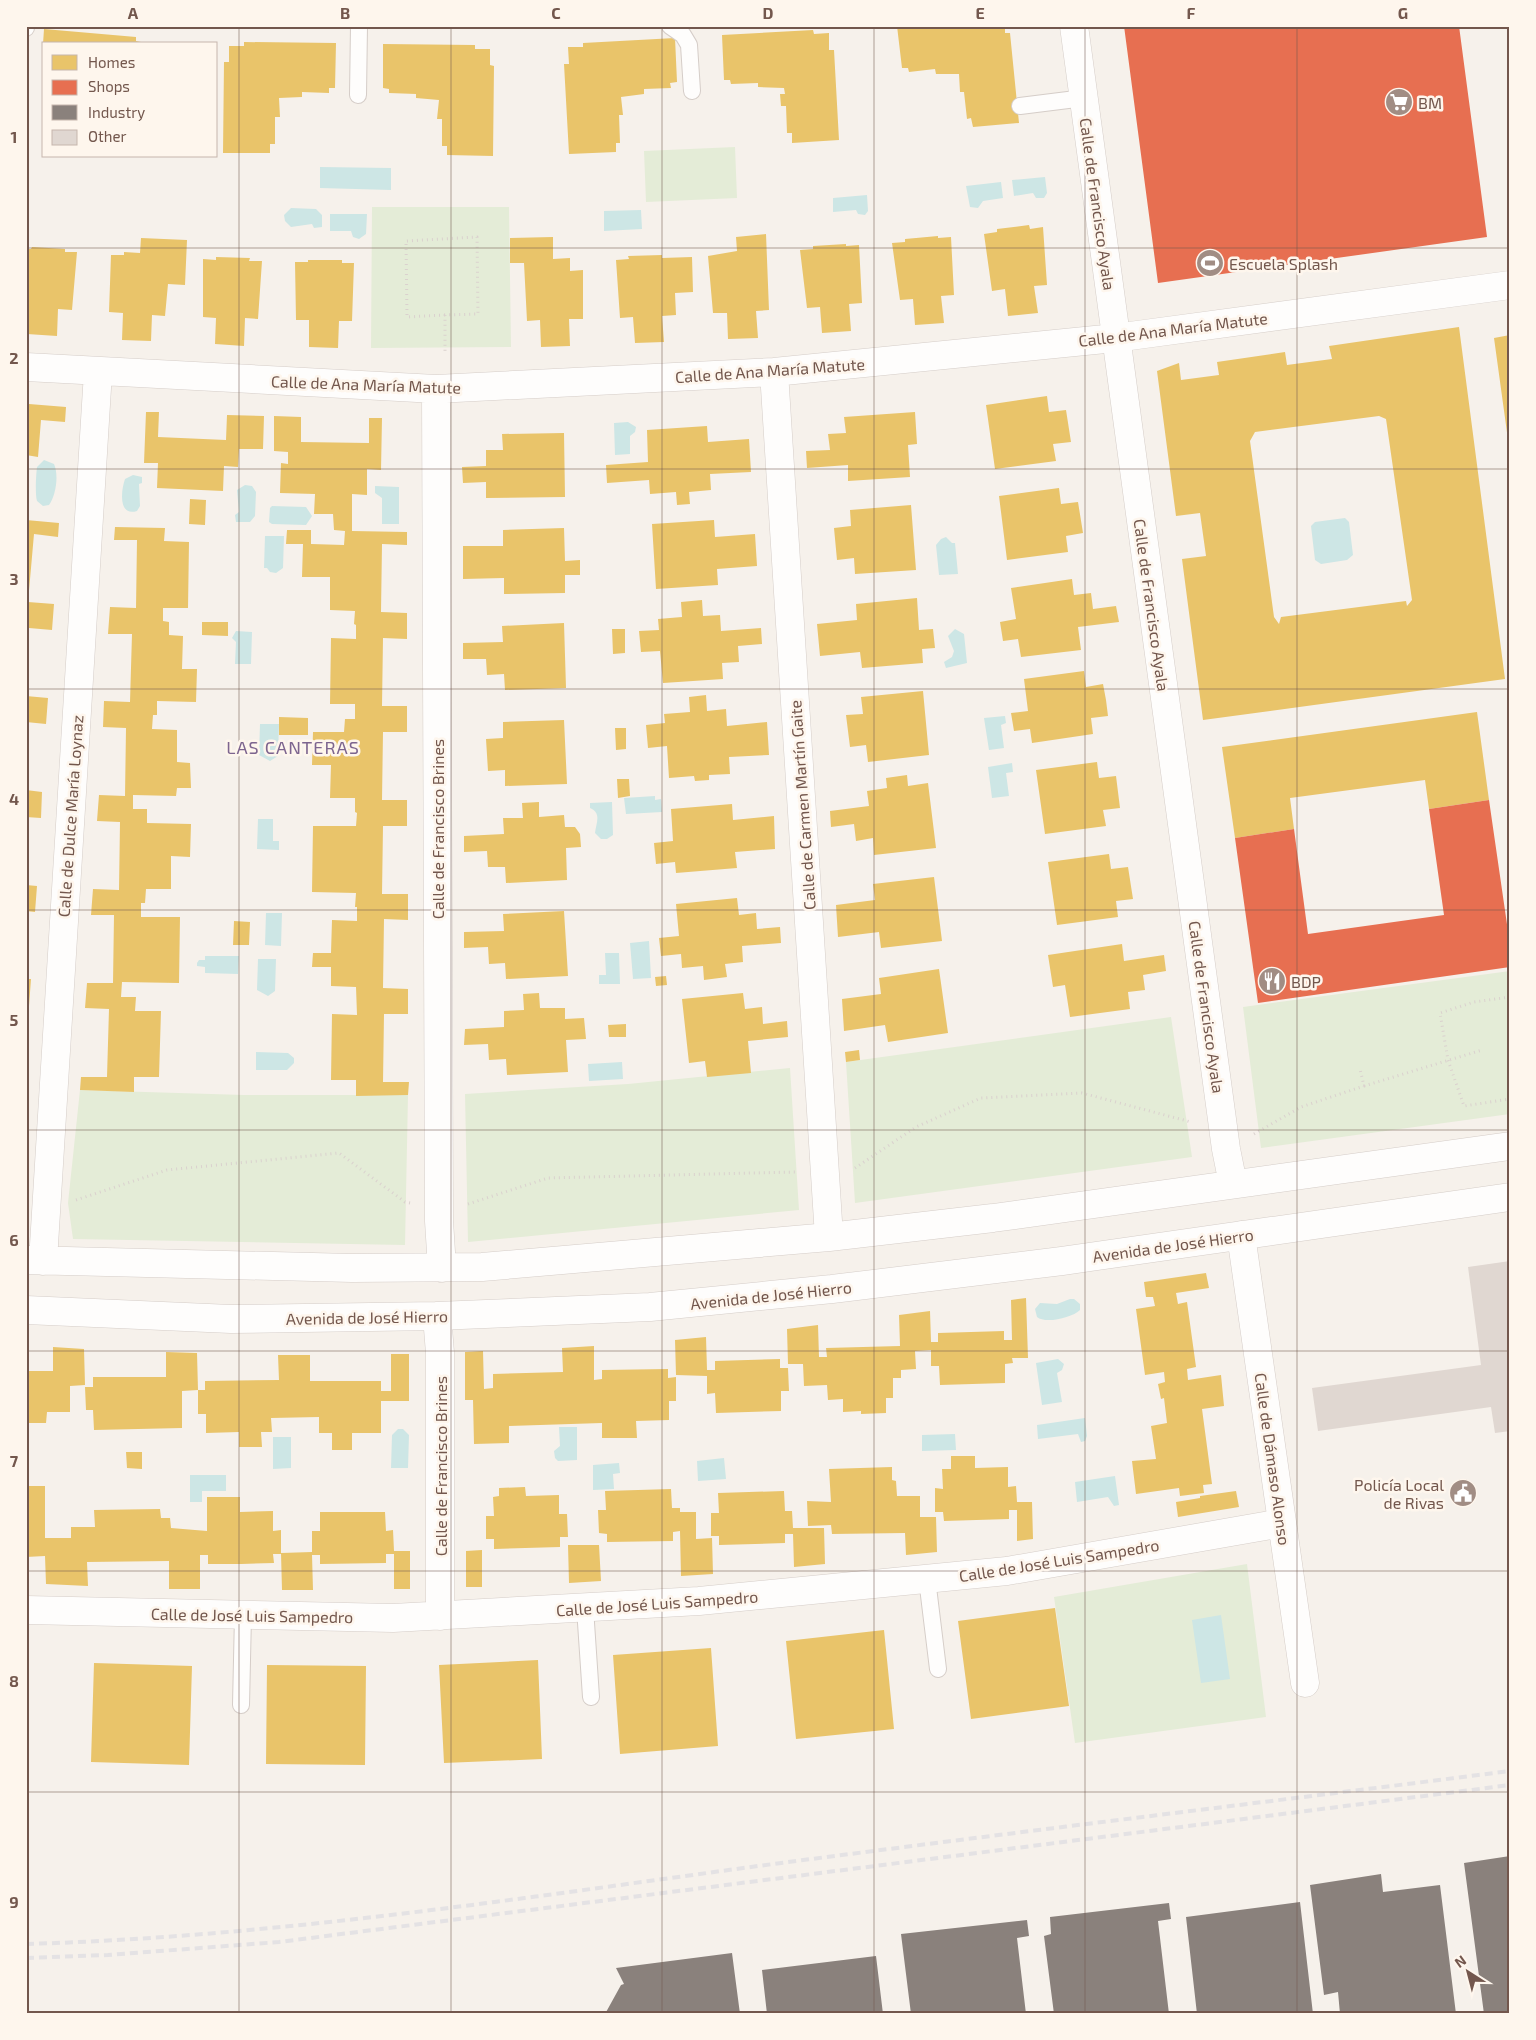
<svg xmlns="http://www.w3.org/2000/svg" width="1536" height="2040" font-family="'Exo 2',sans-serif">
<rect width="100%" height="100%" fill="#f6f1eb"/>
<path fill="#e4ecd7" d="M735 147 737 198 646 202 644 151Z
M372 207H509L511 347 371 348Z
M1510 971V1114L1261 1148 1243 1007Z
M1171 1017 1192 1157 855 1203 846 1062Z
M790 1068 799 1210 468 1242 465 1094 628 1084Z
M80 1090 244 1095H408L405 1245 73 1239 68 1203Z
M1247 1564 1266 1717 1075 1743 1054 1597Z"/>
<path fill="#cde6e5" d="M320 167 391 168V190L320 188Z
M1045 177 1047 193 1044 198H1036L1033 193 1014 196 1012 180Z
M1001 182 1003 198 983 201 978 208 970 207 966 186Z
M867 195 868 211 865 215 858 214 856 210 833 212V198Z
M291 208 316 209 322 215V227L314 228 312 224 291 227 285 221 284 215Z
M641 210 642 229 604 231V211Z
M330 214H367L366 234 359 239 353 237 351 231H330Z
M628 422 636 427 635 432 630 436V454L615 455 614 423Z
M44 460 54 464C59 475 56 495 49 505L43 506 37 501C35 495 36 475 37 467Z
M133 475 142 477V483L139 484 140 506 137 511C118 517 121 490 125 479Z
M245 485 252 486 256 492 255 516 250 522H236L235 515 239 512 237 490Z
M375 486 399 487V524H382V498L375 493Z
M272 506 306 507 312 516 306 525 272 524 269 522 270 508Z
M1345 518 1349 522 1353 555 1347 560 1321 564 1315 560 1311 526 1315 522Z
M265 536H284L283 568 276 573 270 572 267 568H264Z
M946 537 952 543H955L958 574 939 575 936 545 941 539Z
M955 629 964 634 967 663 946 668 944 662 952 657 954 651 948 636Z
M236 631 252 632 251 664H235L236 642 232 638Z
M1005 716 1006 723 1001 725 1004 748 989 750 984 718Z
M260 724H279L278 756 270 761 259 755Z
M1012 763 1013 772 1006 773 1009 796 992 798 988 767Z
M655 796V800L661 799 662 812 626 814 624 798Z
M612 802 613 835 607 839H601L595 833C596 823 602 813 590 808V803Z
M258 819H273V841H279V850L257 849Z
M266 913H282L281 946 265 945Z
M649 941 651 978 633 979 630 943Z
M605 953H619L620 984H599V975H606Z
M205 956H239L238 974 205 973V967L197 966V963L199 960H205Z
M258 959H276L275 991 268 996 257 990Z
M256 1052 288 1053 294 1058V1063L287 1070H256Z
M622 1062 623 1079 589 1081 588 1064Z
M1070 1299H1074L1080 1304V1310C1072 1318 1045 1324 1037 1317L1035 1309 1040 1303 1057 1304Z
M1058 1359 1064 1364 1062 1370 1057 1373 1062 1402 1042 1405 1036 1363Z
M1085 1418 1087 1436 1085 1441 1081 1442 1078 1434 1038 1439 1037 1425Z
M559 1427H577V1460L558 1461 555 1458 554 1451 560 1446Z
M398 1429H403L409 1435 408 1468H391L392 1435Z
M955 1434 956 1450 922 1451V1435Z
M273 1437H291V1468L273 1469Z
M724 1458 726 1479 698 1481 697 1461Z
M619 1463 620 1473 613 1474 614 1489 593 1490V1465Z
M190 1475H226V1491H202V1502H190Z
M1115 1476 1119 1505 1114 1506 1108 1497 1077 1502 1075 1482Z
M1221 1615 1230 1679 1201 1683 1192 1620Z"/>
<path fill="#e9c46a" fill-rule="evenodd" d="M897 26H1005V33H1010L1019 123 973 127 971 118 967 119 964 92H960L959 74H936L935 69 909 72 908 68H902Z
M44 29 136 37V41L151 44H43Z
M813 30 814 34 829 33V50H834L839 140 792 143V133H787L786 106H781L780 94H785L784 88 758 87V83L731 84 730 80H724L722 35Z
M675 38 677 82 670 83 671 88 644 89V94L621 97 623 115H619L620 143H616V152L569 154 564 64H569L568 47H583V43Z
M244 42 336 43 335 88H329V93L302 92V97L279 98 280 117H275V144H270V153H223L224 62H229V46H244Z
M383 44 475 45V49H490V65L494 66 493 156 447 155V146H442V119H437L439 100 416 98V94L389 93V89L383 88Z
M1029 225 1030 229 1043 227 1047 285 1034 286 1038 313 1008 316 1005 289 992 291 984 234 997 232V229Z
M766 234 769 310 756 311 758 338 728 339 727 313H713L708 256 737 251 736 237Z
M938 236V238L951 237 954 295 941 296 944 323 915 325 913 299 900 300 892 243 905 242V239Z
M553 237V259L570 258V271L583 270V319H569L570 346 541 347 540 320 527 321 524 263H510V238Z
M141 238 187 240 185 285 168 284 165 316 152 315 151 341 122 340 123 313 109 312 111 255H124V252L140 253Z
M846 244V246L859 245 862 303 849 304 851 331 822 333 820 307 807 308 800 250 813 249V246Z
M32 247 65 249V252H77L72 310 58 309 57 336 27 334 29 307H26V249H31Z
M662 255V258L692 257 693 292 675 293 676 315 662 316 664 342 635 343 633 317 620 318 616 260 629 259 628 256Z
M216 257 250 258 249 261H262L258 319 245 318 244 346 215 344 216 318 203 317V259L216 260Z
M308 260H342V263H354L352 321H339L338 348 309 347V320H296L295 262H308Z
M1459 327 1505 679 1203 720 1182 559 1206 556 1200 513 1176 516 1157 371 1179 363 1181 380 1219 375 1217 362 1285 352 1287 365 1332 359 1329 346ZM1379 416 1386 419 1412 600 1407 606 1406 601 1281 617 1279 624 1274 617 1250 441 1255 432Z
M1510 335V447H1509L1494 338Z
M1047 396 1049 412 1066 410 1071 442 1053 444 1056 461 995 469 986 405Z
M29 404 66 407 65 422 41 420 38 457 26 455Z
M146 412H159L158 437 226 440 227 415 264 416 263 449H239L238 467 224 466 223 491 157 488 158 463H144Z
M915 412 917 444 908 445 910 477 848 481V465L807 468 806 451 830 450 828 434 846 433 844 417Z
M274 416 301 417V442L369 443V418H382L381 470 367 469V495L352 494V531L407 532V545L382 544 381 612 407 613V639L383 638 382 706H407V732H383L382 800H407V826H383L382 894H408V920L384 919 383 988 408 989V1014H384L383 1082H409L408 1095 356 1096V1080H331L332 1014 357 1015 356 987 331 986V967H312L313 953H331L332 920 357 921V907H355L356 893 312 892 313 826H356L357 813 355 812V798H330L331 765H312L313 732H344L345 719H355V704H330L331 638 356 639V625L354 624 355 611 330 610V577H302L303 544H286L287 530H311V544L344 545 345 531 334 530 333 514H314L315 494 280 493 281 463 288 464V452L274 451Z
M707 426 708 442 749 439 751 472 710 474 711 490 689 492 690 504 677 505 676 492 650 494 649 480 607 483 606 465 648 462 647 430Z
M564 433 565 497 486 498V482L463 483 462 467 486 466V450H503L502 434Z
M1059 488 1061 504 1078 502 1083 533 1066 536 1068 552 1007 560 999 496Z
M190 499 206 500 205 525 189 524Z
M911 505 916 570 855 574 854 558 837 560 834 528 851 526 850 510Z
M26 520 59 523 58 537 34 534 28 602 54 604 52 630 29 628 28 640Z
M714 520 715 537 755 534 757 566 717 569 718 585 656 589 652 524Z
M115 527 165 528 164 541 189 542 188 608H163V621L169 622V635L183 636 182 669H197L196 702 157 701V715H153L152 729 177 730V762L190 763 191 788H177L176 796 133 795V809H147V823L191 824 190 857 171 856V889H146L145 903H141V917H180L179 983 122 982 121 997H136L135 1011H161L159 1077H134V1092L80 1090 81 1077H107L109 1009 85 1008 87 983H113L114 915H91L93 889 119 890 120 822 97 821 99 795 125 796 126 728 103 727 104 701 130 702 132 634H108L110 607 136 608 137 540H114Z
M564 528 565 561 580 560V575H565V593L504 594V578L463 579V546H503V530Z
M1072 579 1074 595 1091 593 1093 609 1116 606 1119 622 1078 627 1081 650 1021 657 1018 639 1003 641 1000 622 1016 619 1011 588Z
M917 598 919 630 933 629 935 648 922 649 923 663 862 668 860 652 820 656 817 624 857 620 856 604Z
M702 600 703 616 720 615 721 631 761 628 762 644 738 646 739 662 722 663 723 679 663 683 660 651 641 652 639 631 659 630 658 619 682 617 681 602Z
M202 622H228V636L202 635Z
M564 623 566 688 505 690 504 674 487 675 486 659H463V643L503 642 502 626Z
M612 629H625V653L613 654Z
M1084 671 1086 687 1103 684 1106 700 1108 716 1091 718 1093 734 1032 743 1030 729 1014 731 1011 713 1028 711 1024 679Z
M923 691 929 755 868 762 866 745 850 747 846 715 863 714 861 697Z
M706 695 707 711 726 709 727 726 767 722 769 755 729 757 730 774 709 775V780L695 781 694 776 669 778 667 746 648 748 646 725 665 723 664 714 690 712 689 697Z
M26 696 48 698 46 724 26 722Z
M1477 712 1489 800 1429 809 1425 780 1290 798 1294 829 1235 838 1222 747Z
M279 717 308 718V735H279Z
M564 720 567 784 505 786V770L488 771 486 739 503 738V722Z
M615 728H626V749L616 750Z
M1097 762 1099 778 1116 776 1120 808 1103 810 1106 826 1045 834 1036 770Z
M907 775 908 786 928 783 936 848 874 855 873 838 856 841 854 824 831 827 830 811 869 806 867 791 887 788 886 778Z
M617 779H629L630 796 618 798Z
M26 790 42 792 41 818 26 817Z
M539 802V817L564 815 565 827H575L580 834 581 847 566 848 567 880 506 883 505 867H488L487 851 464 852V836L504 834 503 818H523L522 803Z
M732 804 733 820 774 816 775 849 735 852 737 868 676 873 675 862 656 864 654 843 673 841 671 809Z
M1109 854 1111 869 1128 867 1133 899 1116 901 1118 917 1057 925 1048 862Z
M934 877 942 941 881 948 879 932 838 937 836 905 875 900 873 884Z
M26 885 37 886 35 912 26 911Z
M737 898 739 915 756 913 757 929 780 927 781 943 742 946 743 962 725 964 727 977 704 980 703 966 682 968 681 954 661 956 659 938 679 936 676 904Z
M564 911 568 976 506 979 505 963 489 964 488 947 464 948V932L504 931 503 914Z
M234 921 250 922 249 945H233Z
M1122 944 1124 961 1164 955 1166 971 1143 975 1145 990 1128 992 1130 1009 1070 1017 1065 985 1053 987 1048 955Z
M939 969 948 1033 888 1042 885 1025 844 1031 842 999 881 994 879 978Z
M666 976 667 985 656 986 655 977Z
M26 979H31L29 1006 26 1005Z
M539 993 540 1008H565V1019L584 1018 586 1039 566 1040 568 1072 507 1075 506 1059 489 1060 488 1044 464 1045 465 1029 504 1027V1011L524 1010 523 994Z
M743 993 745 1009 762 1007 763 1024 787 1021 788 1037 748 1041 751 1073 707 1077 705 1061 689 1063 682 999Z
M626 1024V1037H609L608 1025Z
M859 1050 860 1060 846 1062 845 1052Z
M1206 1273 1209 1288 1176 1293 1178 1304 1187 1302 1196 1367 1187 1369 1188 1380 1221 1375 1224 1406 1202 1409 1212 1484 1203 1485 1204 1493 1180 1496 1179 1488 1136 1494 1132 1461 1156 1459 1151 1426 1167 1423 1164 1398 1161 1399 1158 1384 1165 1382 1164 1372 1145 1375 1136 1309 1155 1306 1153 1297H1146L1144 1282Z
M1026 1298 1028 1358H1012L1013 1363 1005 1364V1383L940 1385 939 1366H931V1350L915 1351 916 1369 901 1370V1378H893V1398H886V1413L861 1414V1411L843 1412V1399L828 1400 827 1385 804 1386 803 1364H788L787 1329 818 1325 819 1357H827L826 1348 900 1346 899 1315 930 1311 931 1342H938V1333L1004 1331V1340H1012L1011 1300Z
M706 1337 707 1370H715V1361L780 1359V1368H788L789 1391H781V1411L716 1413 715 1393 707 1394V1376L676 1375 675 1340Z
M594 1346V1380L602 1379V1370L668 1369V1378L676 1377V1401H669V1420L636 1421 637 1438H602V1423L509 1426V1443L474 1444 473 1400H465V1352L483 1351 484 1389 493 1388V1374L563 1372 562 1348Z
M53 1347 84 1349 85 1385 70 1386V1412H47L46 1423H26V1371H53Z
M166 1352 197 1353 198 1390H205V1381L279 1380 278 1355H310V1381H381V1391H391V1354H409V1401H381V1433H352V1450H332V1433H319V1417L271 1418 272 1432H261L262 1447H239V1432L206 1433V1414H198V1390L182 1391V1428L94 1430 93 1410H86L85 1387H93V1377H166Z
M126 1452H142V1469L127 1468Z
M951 1456H975V1468L1008 1467V1487L1016 1486 1017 1502H1032L1033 1539 1017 1541V1510H1009V1519L944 1521 943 1512H935V1488L943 1489 942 1469H951Z
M892 1467V1480L896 1481 897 1496H920V1517H936L937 1552 906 1555 905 1533 832 1534 831 1525 808 1526 807 1501 831 1502 829 1469Z
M26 1486H45V1538H71V1527H95L94 1510 160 1509 161 1518H170L171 1528 207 1531V1497H240V1512L273 1511V1531L281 1530V1554H273L274 1563 241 1564H208V1555H200V1589H169V1561L87 1562 88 1586 46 1584 45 1556 26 1557Z
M525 1487 526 1496 559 1495V1514H567L568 1537H560V1547L494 1549V1539H486V1516H494L493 1497 499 1496V1488Z
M671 1489 672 1508H680V1512H696V1539L712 1538 713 1574 681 1576 680 1531 673 1532V1541L607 1542V1534L599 1533 598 1510H606L605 1491Z
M784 1491 785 1511H792L793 1528H824L825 1564 794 1567 793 1534H785V1543L719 1545V1536H711V1513H719L718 1493Z
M1236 1491 1239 1507 1178 1517 1176 1502 1200 1498V1496Z
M320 1512H385L386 1531 393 1530 394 1551H410V1589H394V1554H386V1563L320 1564V1555H312L313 1590H282L281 1553 312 1552V1531H320Z
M568 1545H599L601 1581 569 1583Z
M482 1550V1587H466V1551Z
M1055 1608 1069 1706 971 1719 958 1621Z
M884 1630 894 1729 796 1739 786 1641Z
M711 1648 718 1746 620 1754 613 1655Z
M538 1660 542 1759 444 1763 439 1665Z
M94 1663 192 1666 189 1765 91 1762Z
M267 1665 366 1666 365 1765 266 1764Z"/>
<path fill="#e76f51" d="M1124 26H1459L1487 237 1158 283Z
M1489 800 1510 945V967L1258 1003 1235 838 1294 829 1308 934 1444 915 1429 809Z"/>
<path fill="#8a817c" d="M1510 1856V2014H1484L1464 1863Z
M1381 1874 1383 1892 1440 1885 1456 2014H1340L1338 1992 1324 1995 1310 1885Z
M1300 1902 1313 2014H1197L1186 1917Z
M1169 1903 1171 1919 1158 1921 1169 2014H1054L1044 1936 1051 1934 1050 1917Z
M1027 1920 1029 1936 1017 1938 1026 2014H911L901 1934Z
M732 1953 740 2014H605L621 1985 624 1984 616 1968Z
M876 1956 883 2014H767L762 1970Z"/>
<path fill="#e0d7d1" d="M1510 1261V1431L1495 1433 1491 1407 1318 1431 1312 1388 1481 1365 1468 1267Z"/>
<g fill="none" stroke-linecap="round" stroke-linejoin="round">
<g stroke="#d5cdc8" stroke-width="18">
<path id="service" d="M670 26 683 35 689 45 692 91
M26 28V26
M358 95 359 26
M1020 106 1084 98
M927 1579 938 1669
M585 1608 591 1697
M241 1705 243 1615"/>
</g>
<g stroke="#d5cdc8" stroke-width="29">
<path id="minor" d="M1074 26 1226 1149 1233 1184
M26 367 436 389 774 372 1115 338 1510 285
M774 372 829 1237
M436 389 439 1221 442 1268
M1241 1235 1305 1683
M26 1260 352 1268 482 1267 829 1237 993 1218 1510 1146
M43 1261 98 372
M26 1310 231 1319 437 1316 650 1307 832 1289 1062 1261 1510 1197
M437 1316 440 1353V1616
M26 1610 393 1618 699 1601 1007 1571 1282 1523"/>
</g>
<path stroke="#dad1ce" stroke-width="3" stroke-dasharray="1 4" stroke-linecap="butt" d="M445 315 407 317 406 241 477 237 478 314 445 315V353
M1510 997 1474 1002 1440 1013 1448 1060 1464 1106 1510 1099
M1364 1086 1482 1050
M1254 1134 1301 1107 1364 1086 1360 1069
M855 1168 916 1127 981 1098 1082 1093 1191 1122
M76 1200 167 1170 339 1153 405 1202 410 1203
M468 1204 548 1178 795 1172"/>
<use href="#service" stroke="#fefdfc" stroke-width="16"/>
<use href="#minor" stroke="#fefdfc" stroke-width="28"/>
<path stroke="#e4e2e4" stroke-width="4" stroke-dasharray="8 5" stroke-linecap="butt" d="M26 1944C271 1937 515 1899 758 1866 1008 1833 1259 1803 1510 1771
M26 1958 108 1955 279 1942 1510 1785"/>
</g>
<path fill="none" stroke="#73574d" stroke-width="1" stroke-opacity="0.55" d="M239 26V2014M451 26V2014M662 26V2014M874 26V2014M1085 26V2014M1297 26V2014M26 248H1510M26 469H1510M26 689H1510M26 910H1510M26 1130H1510M26 1351H1510M26 1571H1510M26 1792H1510"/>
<defs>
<g id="supermarket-disc" transform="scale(1.4375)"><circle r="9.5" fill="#a18d84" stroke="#fef6ed"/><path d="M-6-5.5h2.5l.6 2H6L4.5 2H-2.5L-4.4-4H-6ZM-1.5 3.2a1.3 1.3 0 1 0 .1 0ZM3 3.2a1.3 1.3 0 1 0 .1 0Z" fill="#fff"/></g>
<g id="stadium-disc" transform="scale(1.4375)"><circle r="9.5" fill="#a18d84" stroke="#fef6ed"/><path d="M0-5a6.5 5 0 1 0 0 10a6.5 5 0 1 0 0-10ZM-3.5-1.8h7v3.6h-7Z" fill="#fff"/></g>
<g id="restaurant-disc" transform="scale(1.4375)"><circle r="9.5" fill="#a18d84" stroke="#fef6ed"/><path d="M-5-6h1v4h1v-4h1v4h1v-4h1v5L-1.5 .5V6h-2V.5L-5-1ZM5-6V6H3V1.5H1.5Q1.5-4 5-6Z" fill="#fff"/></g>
<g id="civic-disc" transform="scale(1.4375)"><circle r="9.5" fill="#a18d84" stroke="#fef6ed"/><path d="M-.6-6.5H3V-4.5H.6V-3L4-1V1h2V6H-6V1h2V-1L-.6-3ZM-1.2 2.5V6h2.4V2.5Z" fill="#fff"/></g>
</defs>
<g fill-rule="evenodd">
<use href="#supermarket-disc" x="1399" y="102"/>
<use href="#stadium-disc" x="1210" y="263"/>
<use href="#restaurant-disc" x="1272" y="981"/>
<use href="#civic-disc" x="1463" y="1493"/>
</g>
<g text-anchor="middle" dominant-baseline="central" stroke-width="5" stroke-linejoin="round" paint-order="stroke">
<g font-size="16" fill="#73574d" stroke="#fef6ed" text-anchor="start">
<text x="1418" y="102">BM</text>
<text x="1229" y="263">Escuela Splash</text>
<text x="1291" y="981">BDP</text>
<text x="1444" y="1484" text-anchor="end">Policía Local<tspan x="1444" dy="18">de Rivas</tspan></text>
</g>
<g font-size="16" fill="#73574d" stroke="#fef6ed">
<text transform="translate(1098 204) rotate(82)">Calle de Francisco Ayala</text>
<text transform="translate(1173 329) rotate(-7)">Calle de Ana María Matute</text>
<text transform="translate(770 370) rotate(-4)">Calle de Ana María Matute</text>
<text transform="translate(366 384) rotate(2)">Calle de Ana María Matute</text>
<text transform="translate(1152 605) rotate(82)">Calle de Francisco Ayala</text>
<text transform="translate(802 805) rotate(-94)">Calle de Carmen Martín Gaite</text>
<text transform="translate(70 816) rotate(-86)">Calle de Dulce María Loynaz</text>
<text transform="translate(437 829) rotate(-90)">Calle de Francisco Brines</text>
<text transform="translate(1207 1007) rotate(82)">Calle de Francisco Ayala</text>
<text transform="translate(1173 1245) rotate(-8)">Avenida de José Hierro</text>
<text transform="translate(771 1295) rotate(-6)">Avenida de José Hierro</text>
<text transform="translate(367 1317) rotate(-1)">Avenida de José Hierro</text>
<text transform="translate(1273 1459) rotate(82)">Calle de Dámaso Alonso</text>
<text transform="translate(440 1466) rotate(-90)">Calle de Francisco Brines</text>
<text transform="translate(1059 1560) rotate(-9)">Calle de José Luis Sampedro</text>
<text transform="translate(657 1603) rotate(-4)">Calle de José Luis Sampedro</text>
<text transform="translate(252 1615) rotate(1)">Calle de José Luis Sampedro</text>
</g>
<g font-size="18" letter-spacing="1" fill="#7d658f" stroke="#fef6ed">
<text x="293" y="747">LAS CANTERAS</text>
</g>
</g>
<rect width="1536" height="2040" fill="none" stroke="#fef6ed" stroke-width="55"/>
<rect x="42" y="42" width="175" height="115" fill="#fef6ed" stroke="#c6b6ad"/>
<rect x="52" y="55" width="25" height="15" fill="#e9c46a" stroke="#c6b6ad"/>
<text x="88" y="68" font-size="15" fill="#73574d">Homes</text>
<rect x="52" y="80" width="25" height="15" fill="#e76f51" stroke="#c6b6ad"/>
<text x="88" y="92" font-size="15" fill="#73574d">Shops</text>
<rect x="52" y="105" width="25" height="15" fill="#8a817c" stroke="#c6b6ad"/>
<text x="88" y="118" font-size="15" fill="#73574d">Industry</text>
<rect x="52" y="130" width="25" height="15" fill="#e0d7d1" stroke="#c6b6ad"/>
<text x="88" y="142" font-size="15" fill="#73574d">Other</text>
<g transform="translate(1468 1972) rotate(324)" stroke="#fef6ed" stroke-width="4" paint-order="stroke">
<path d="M0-4L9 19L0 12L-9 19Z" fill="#73574d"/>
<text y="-8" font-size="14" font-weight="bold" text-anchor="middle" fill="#73574d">N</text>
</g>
<rect x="28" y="28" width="1480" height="1984" fill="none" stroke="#73574d" stroke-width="2"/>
<g font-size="16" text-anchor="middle" font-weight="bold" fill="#73574d">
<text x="133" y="19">A</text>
<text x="345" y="19">B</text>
<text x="556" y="19">C</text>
<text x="768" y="19">D</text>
<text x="980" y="19">E</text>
<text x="1191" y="19">F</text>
<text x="1403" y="19">G</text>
<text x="14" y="143">1</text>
<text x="14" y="364">2</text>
<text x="14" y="585">3</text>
<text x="14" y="805">4</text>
<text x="14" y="1026">5</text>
<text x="14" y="1246">6</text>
<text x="14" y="1467">7</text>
<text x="14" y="1687">8</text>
<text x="14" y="1908">9</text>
</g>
</svg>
